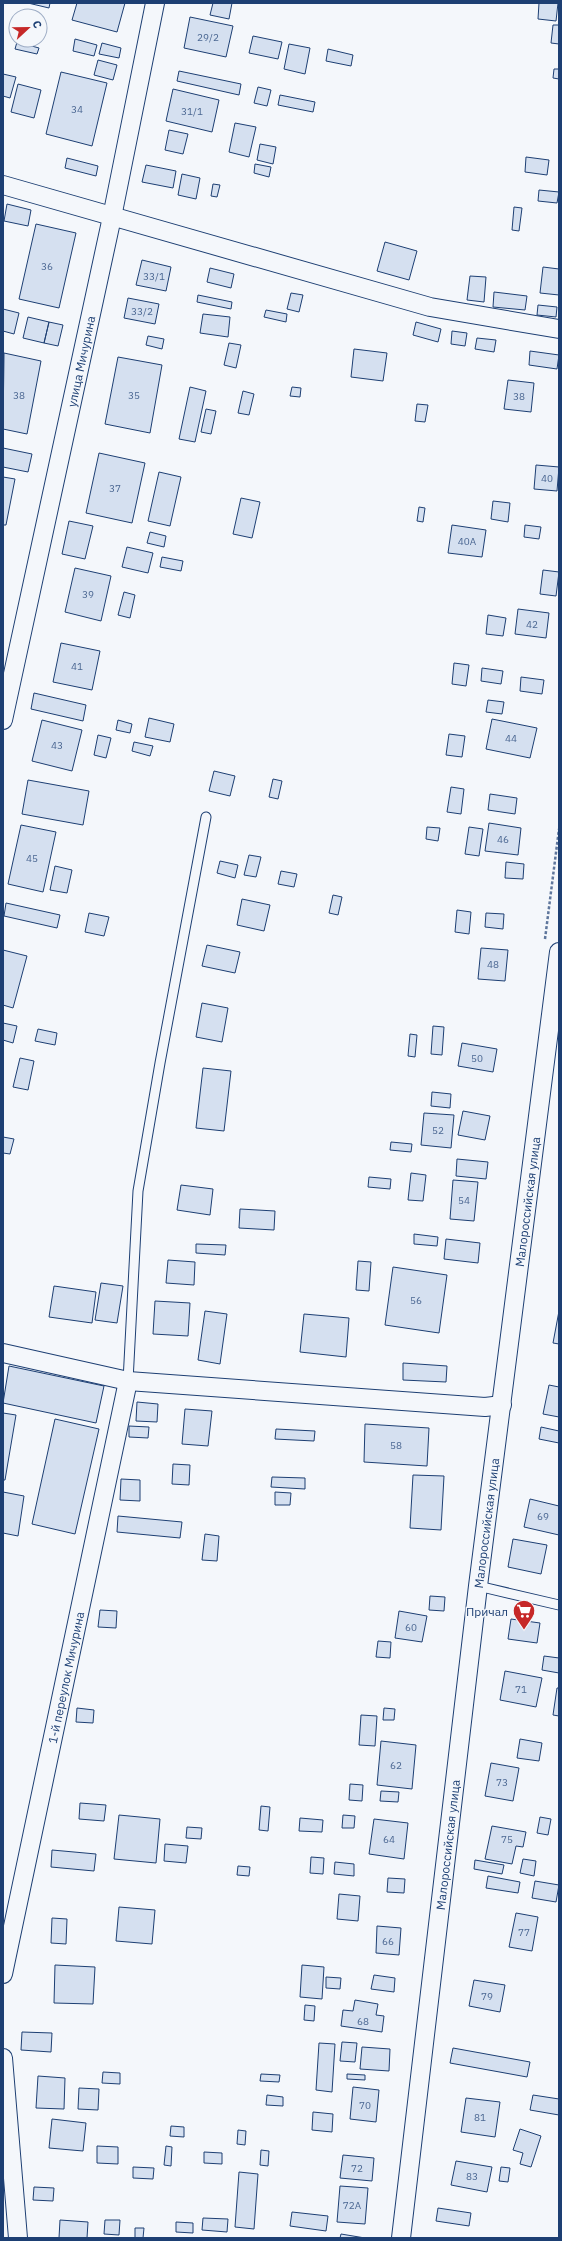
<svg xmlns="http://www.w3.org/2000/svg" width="562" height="2241" font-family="'IBM Plex Sans',sans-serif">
<rect width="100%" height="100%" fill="#f4f7fb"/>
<path fill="#d5e0f0" stroke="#1d3f73" d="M28 3H50L49 8Z
M77 3H125L117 32 72 20Z
M213 3H232L229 19 210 15Z
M539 3H558L556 21 538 19Z
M190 17 233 26 226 57 184 48Z
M553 25H559V44L551 43Z
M253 36 282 42 278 59 249 53Z
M75 39 97 45 94 56 73 51Z
M17 42 39 48 37 54 15 49Z
M102 43 121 48 119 58 99 54Z
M289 44 310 48 305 74 284 69Z
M328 49 353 55 351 66 326 61Z
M98 60 117 65 113 80 94 75Z
M554 69H559V79L553 78Z
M179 71 241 84 239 95 177 81Z
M61 72 107 83 92 146 46 134Z
M3 74 16 77 10 98 3 96Z
M18 84 41 90 34 118 11 112Z
M258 87 271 90 267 106 254 103Z
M173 89 219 100 212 132 166 121Z
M280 95 315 102 313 112 278 105Z
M235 123 256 127 249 157 229 152Z
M169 130 188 134 183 154 165 150Z
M260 144 276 147 273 164 257 160Z
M526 157 549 160 547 175 525 172Z
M67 158 98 166 96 176 65 168Z
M255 164 271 167 269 177 254 173Z
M146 165 176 171 173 188 142 182Z
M182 174 200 178 196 199 178 195Z
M213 184 220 185 217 197 211 196Z
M539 190 559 192 557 203 538 201Z
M7 204 31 210 28 226 4 221Z
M514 207 522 208 519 231 512 230Z
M36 224 76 233 59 308 19 299Z
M385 242 417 251 409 280 377 271Z
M142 260 171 267 166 291 136 285Z
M543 267 559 269V295L540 293Z
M210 268 234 274 231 288 207 282Z
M470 276 486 277 484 302 467 300Z
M494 292 527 296 525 310 493 307Z
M291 293 303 295 299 312 287 309Z
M198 295 232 302 231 309 197 302Z
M128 298 159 304 155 324 124 318Z
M538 305 557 307 556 317 537 315Z
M3 309 19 313 14 334 3 331Z
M266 310 287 314 286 322 264 317Z
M203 314 230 317 228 337 200 333Z
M28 317 49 322 44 343 23 338Z
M49 322 63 325 58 346 44 343Z
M416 322 441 329 438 342 413 335Z
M452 331 467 333 465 346 451 344Z
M148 336 164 339 162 349 146 345Z
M477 338 496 340 494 352 475 349Z
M229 343 241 345 236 368 224 365Z
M354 349 387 353 383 381 351 377Z
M530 351 559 355 557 369 529 365Z
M4 353 41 361 27 434 3 429Z
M118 357 162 365 150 433 105 424Z
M508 380 534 383 531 412 504 409Z
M190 387 206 391 195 442 179 439Z
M292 387 301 388 300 397 290 396Z
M243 391 254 394 249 415 238 413Z
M417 404 428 405 425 422 415 421Z
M206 409 216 411 211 434 201 432Z
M3 448 32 454 28 472 3 467Z
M99 453 145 463 132 523 86 513Z
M536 465 559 467 557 491 534 489Z
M159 472 181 477 170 526 148 521Z
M3 477 15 479 6 525H3Z
M241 498 260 502 252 538 233 534Z
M493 501 510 503 508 522 491 519Z
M419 507 425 508 423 522 417 521Z
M69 521 93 526 85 559 62 554Z
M452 525 486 530 482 557 448 553Z
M525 525 541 527 539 539 524 537Z
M150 532 166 536 164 547 147 543Z
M127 547 153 553 148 573 122 567Z
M162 557 183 561 181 571 160 567Z
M75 568 111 576 101 621 65 612Z
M543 570 559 572 556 596 540 594Z
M124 592 135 595 130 618 118 615Z
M518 609 549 613 546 638 515 634Z
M488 615 506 618 503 636 486 634Z
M61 643 100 651 92 690 53 682Z
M454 663 469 665 466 686 452 684Z
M482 668 503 671 501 684 481 681Z
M521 677 544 680 542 694 520 691Z
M34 693 86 705 83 721 31 709Z
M488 700 504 702 502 714 486 712Z
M149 718 174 724 170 742 145 737Z
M492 719 537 728 530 758 486 749Z
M42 720 82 730 72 771 32 761Z
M118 720 132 724 130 733 116 730Z
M449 734 465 736 462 757 446 755Z
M98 735 111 738 106 758 94 755Z
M134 742 153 746 150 756 132 751Z
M214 771 235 776 230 796 209 791Z
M273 779 282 781 278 799 269 797Z
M28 780 89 791 83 825 22 814Z
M451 787 464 789 461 814 447 812Z
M490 794 517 798 515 814 488 810Z
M489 823 521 828 518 855 485 851Z
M21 825 56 832 43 892 8 884Z
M427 827 440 828 438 841 426 839Z
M469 827 483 829 479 856 465 854Z
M249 855 261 857 256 877 244 875Z
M220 861 238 865 235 878 217 873Z
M506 862 524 864 523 879 505 878Z
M55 866 72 870 67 893 50 890Z
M281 871 297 874 294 887 278 884Z
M333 895 342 897 338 915 329 913Z
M242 899 270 905 264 931 237 925Z
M6 903 60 915 57 928 4 916Z
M457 910 471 912 469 934 455 932Z
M89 913 109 917 104 936 85 932Z
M486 913 504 914 503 929 485 927Z
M207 945 240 952 235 973 202 966Z
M481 948 508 950 505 981 478 979Z
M3 950 27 956 13 1008 3 1005Z
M202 1003 228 1008 222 1042 196 1037Z
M3 1023 17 1026 13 1043 3 1040Z
M433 1026 444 1027 442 1055 431 1054Z
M38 1029 57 1033 55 1045 35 1041Z
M410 1034 417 1035 415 1057 408 1056Z
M462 1043 497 1049 493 1072 458 1066Z
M20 1058 34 1061 28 1090 13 1087Z
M203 1068 231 1071 224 1131 196 1128Z
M432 1092 451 1094 450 1108 431 1106Z
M463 1111 490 1116 485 1140 458 1135Z
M424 1113 454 1115 451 1148 421 1145Z
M3 1137 14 1139 10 1154 3 1153Z
M391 1142 412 1144 411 1152 390 1150Z
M457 1159 488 1162 486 1179 456 1176Z
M411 1173 426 1175 423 1201 408 1200Z
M369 1177 391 1179 390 1189 368 1187Z
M453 1180 478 1182 474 1221 450 1219Z
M181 1185 213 1189 210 1215 177 1210Z
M240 1209 275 1211 274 1230 239 1228Z
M414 1234 438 1237 437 1246 414 1244Z
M446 1239 480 1243 478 1263 444 1259Z
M196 1244 226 1245 225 1255 196 1253Z
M168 1260 195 1262 194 1285 166 1283Z
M358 1261 371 1262 369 1291 356 1290Z
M393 1267 447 1275 439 1333 385 1325Z
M101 1283 123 1286 117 1323 95 1320Z
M54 1286 96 1292 92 1323 49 1317Z
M155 1301 190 1303 188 1336 153 1334Z
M205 1311 227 1314 220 1364 198 1360Z
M559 1311V1344L553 1343Z
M304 1314 349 1318 346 1357 300 1352Z
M403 1363 447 1366 446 1382 403 1380Z
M9 1366 104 1386 96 1423 3 1403Z
M549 1385 559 1387V1417L543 1414Z
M137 1402 158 1404 157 1422 136 1421Z
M185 1409 212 1411 208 1446 182 1444Z
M3 1413 16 1415 5 1480H3Z
M55 1419 99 1429 75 1534 32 1524Z
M365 1424 429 1428 427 1466 364 1462Z
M129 1426 149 1427 148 1438 129 1437Z
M541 1427 559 1431V1443L539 1439Z
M276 1429 315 1431 314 1441 275 1439Z
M173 1464 190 1465 189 1485 172 1484Z
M413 1475 444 1476 441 1530 410 1528Z
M272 1477 305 1478V1489L271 1487Z
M121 1479 140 1480V1501L120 1500Z
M3 1492 24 1496 18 1536 3 1533Z
M275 1492 291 1493 290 1505H275Z
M530 1499 559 1506V1535L524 1527Z
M118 1516 182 1522 180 1538 117 1532Z
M205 1534 219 1536 217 1561 202 1560Z
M513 1539 547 1545 541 1574 508 1567Z
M430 1596 445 1597 444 1611 429 1610Z
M100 1610 117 1611 116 1628 98 1627Z
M399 1611 427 1616 422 1642 395 1638Z
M511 1619 540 1623 537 1643 508 1639Z
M378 1641 391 1642 390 1658 376 1657Z
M544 1656 559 1658V1673L542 1670Z
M505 1671 542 1678 536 1707 500 1700Z
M557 1688H559V1716L553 1715Z
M77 1708 94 1710 93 1723 76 1722Z
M384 1708 395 1709 394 1720H383Z
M361 1715 377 1716 375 1746 359 1745Z
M520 1739 542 1743 539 1761 517 1758Z
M381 1741 416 1745 412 1789 377 1785Z
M491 1763 519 1768 513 1801 485 1796Z
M350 1784 363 1785 362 1801 349 1800Z
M381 1791 399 1792 398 1802 380 1801Z
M80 1803 106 1805 104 1821 79 1819Z
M261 1806 270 1807 268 1831 259 1830Z
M119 1815 160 1819 156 1863 114 1859Z
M343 1815 355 1816 354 1828H342Z
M540 1817 551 1819 548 1835 537 1833Z
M300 1818 323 1820 322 1832 299 1831Z
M374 1819 408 1823 404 1859 369 1854Z
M492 1826 526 1832 523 1847 516 1846 512 1864 485 1859Z
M187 1827 202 1828 201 1839 186 1838Z
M165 1844 188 1846 186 1863 164 1861Z
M52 1850 96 1854 94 1871 51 1867Z
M311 1857 324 1858 323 1874 310 1873Z
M523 1859 536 1861 534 1876 520 1873Z
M475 1860 504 1865 502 1874 474 1869Z
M335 1862 354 1864V1876L334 1874Z
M238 1866 250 1867 249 1876 237 1875Z
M488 1876 520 1882 518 1893 486 1888Z
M388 1878 405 1879 404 1893 387 1892Z
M535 1881 559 1885 556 1902 532 1898Z
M339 1894 360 1896 358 1921 337 1919Z
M119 1907 155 1910 152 1944 116 1941Z
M516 1913 538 1917 532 1951 509 1947Z
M52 1918 67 1919 66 1944 51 1943Z
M377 1926 401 1928 399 1955 376 1953Z
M55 1965 95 1967 93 2004 54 2003Z
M302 1965 324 1967 322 1999 300 1997Z
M374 1975 395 1978 394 1992 371 1989Z
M326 1977 341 1978 340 1989 326 1988Z
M474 1980 505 1985 500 2012 469 2006Z
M355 2000 378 2004 376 2015 384 2016 382 2032 341 2026 343 2010 353 2011Z
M305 2005 315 2006 314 2021 304 2020Z
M22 2032 52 2033 51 2052 21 2050Z
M342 2042 357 2043 355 2062 340 2061Z
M319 2043 335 2044 332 2092 316 2090Z
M362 2047 390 2049 389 2071 360 2069Z
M453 2048 530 2062 527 2077 450 2063Z
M103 2072 120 2073V2084L102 2083Z
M261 2074 280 2075 279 2082 260 2081Z
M347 2074 365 2075V2080L347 2079Z
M38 2076 65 2078 64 2109 36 2108Z
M353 2087 379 2090 376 2122 350 2119Z
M79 2088 99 2089 98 2110 78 2109Z
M267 2095 283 2097V2106L266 2105Z
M533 2095 559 2099V2115L530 2110Z
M466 2098 500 2102 495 2137 461 2132Z
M313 2112 333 2114 332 2132 312 2130Z
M52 2119 86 2123 83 2151 49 2148Z
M171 2126 184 2127V2137L170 2136Z
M520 2129 541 2136 531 2167 520 2164 523 2153 513 2150Z
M238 2130 246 2131 245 2145 237 2144Z
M97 2146 118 2147V2164L97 2163Z
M166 2146 172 2147 171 2166 164 2165Z
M261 2150 269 2151 268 2166 260 2165Z
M204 2152 222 2153V2164L204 2163Z
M343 2155 374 2158 372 2181 340 2178Z
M456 2161 492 2167 487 2192 451 2185Z
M133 2167 154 2168 153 2179 133 2178Z
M501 2167 510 2168 508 2182 499 2181Z
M239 2172 258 2174 254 2229 235 2227Z
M340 2186 368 2188 365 2224 337 2222Z
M34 2187 54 2188 53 2201 33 2200Z
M438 2208 471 2213 469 2226 436 2221Z
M292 2212 328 2216 326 2231 290 2226Z
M203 2218 228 2219 227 2232 202 2230Z
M60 2220 88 2222 87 2238H59Z
M105 2220H120L119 2235 104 2234Z
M176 2222 193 2223V2233L176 2232Z
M135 2228H144L143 2238H135Z
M341 2234 365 2238H340Z"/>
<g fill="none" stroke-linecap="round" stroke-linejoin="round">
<g stroke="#1d3f73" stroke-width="11">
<path id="service" d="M128 1381 138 1191 160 1063 206 817
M478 1586 559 1605"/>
</g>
<g stroke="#1d3f73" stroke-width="20">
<g id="minor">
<path d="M3 185 430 307 559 329"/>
<path id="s1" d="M3 720 112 217 155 3"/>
<path d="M3 1353 128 1381 485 1407 502 1405"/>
<path id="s2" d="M3 1974 128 1381"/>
<path d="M3 2058 18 2238"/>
<path id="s3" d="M401 2238 478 1586 559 952"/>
</g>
</g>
<path stroke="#5e769c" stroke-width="2.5" stroke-dasharray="3 2" stroke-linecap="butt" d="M545 939 559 829"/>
<use href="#service" stroke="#f4f7fb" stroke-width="9"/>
<use href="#minor" stroke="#f4f7fb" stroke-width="18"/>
</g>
<defs>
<g id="supermarket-pin" transform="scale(1.15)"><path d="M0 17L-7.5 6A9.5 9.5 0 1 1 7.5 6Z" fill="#c62828" stroke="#f4f7fb"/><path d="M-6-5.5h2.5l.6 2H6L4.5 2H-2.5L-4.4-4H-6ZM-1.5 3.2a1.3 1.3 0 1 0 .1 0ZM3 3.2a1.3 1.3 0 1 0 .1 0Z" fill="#fff"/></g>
</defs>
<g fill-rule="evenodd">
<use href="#supermarket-pin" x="524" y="1611"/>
</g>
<g text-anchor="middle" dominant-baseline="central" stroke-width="3" stroke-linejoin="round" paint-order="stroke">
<g font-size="10" fill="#4b6792">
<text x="208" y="37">29/2</text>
<text x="77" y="109">34</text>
<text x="192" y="111">31/1</text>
<text x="47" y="266">36</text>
<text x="154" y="276">33/1</text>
<text x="142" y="311">33/2</text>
<text x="19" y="395">38</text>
<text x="134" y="395">35</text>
<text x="519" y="396">38</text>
<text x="547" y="478">40</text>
<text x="115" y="488">37</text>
<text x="467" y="541">40А</text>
<text x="88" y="594">39</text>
<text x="532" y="624">42</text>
<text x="77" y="666">41</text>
<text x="511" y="738">44</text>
<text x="57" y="745">43</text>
<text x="503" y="839">46</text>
<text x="32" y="858">45</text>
<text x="493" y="964">48</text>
<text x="477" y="1058">50</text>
<text x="438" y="1130">52</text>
<text x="464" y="1200">54</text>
<text x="416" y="1300">56</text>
<text x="396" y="1445">58</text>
<text x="543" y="1516">69</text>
<text x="411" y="1627">60</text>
<text x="521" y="1689">71</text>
<text x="396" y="1765">62</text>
<text x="502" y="1782">73</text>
<text x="389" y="1839">64</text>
<text x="507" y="1839">75</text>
<text x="524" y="1932">77</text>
<text x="388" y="1941">66</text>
<text x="487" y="1996">79</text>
<text x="363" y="2021">68</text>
<text x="365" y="2105">70</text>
<text x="480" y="2117">81</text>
<text x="357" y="2168">72</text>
<text x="472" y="2176">83</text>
<text x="352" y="2205">72А</text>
</g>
<g font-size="12" fill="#1d3f73" stroke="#f4f7fb">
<text stroke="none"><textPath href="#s1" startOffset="367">улица Мичурина</textPath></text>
<text stroke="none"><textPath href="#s3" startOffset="1044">Малороссийская улица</textPath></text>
<text stroke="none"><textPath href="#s3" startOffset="720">Малороссийская улица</textPath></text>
<text stroke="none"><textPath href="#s2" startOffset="303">1-й переулок Мичурина</textPath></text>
<text stroke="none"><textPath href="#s3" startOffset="396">Малороссийская улица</textPath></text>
</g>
<g font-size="12" fill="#1d3f73" stroke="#f4f7fb" text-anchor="end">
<text x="508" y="1611">Причал</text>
</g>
</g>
<rect width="562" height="2241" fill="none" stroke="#1d3f73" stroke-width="8"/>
<g transform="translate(28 28) rotate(68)"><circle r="19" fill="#f4f7fb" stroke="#9eadc5"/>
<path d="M0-3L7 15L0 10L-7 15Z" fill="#c62828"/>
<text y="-6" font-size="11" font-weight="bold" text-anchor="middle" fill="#1d3f73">С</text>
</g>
</svg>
